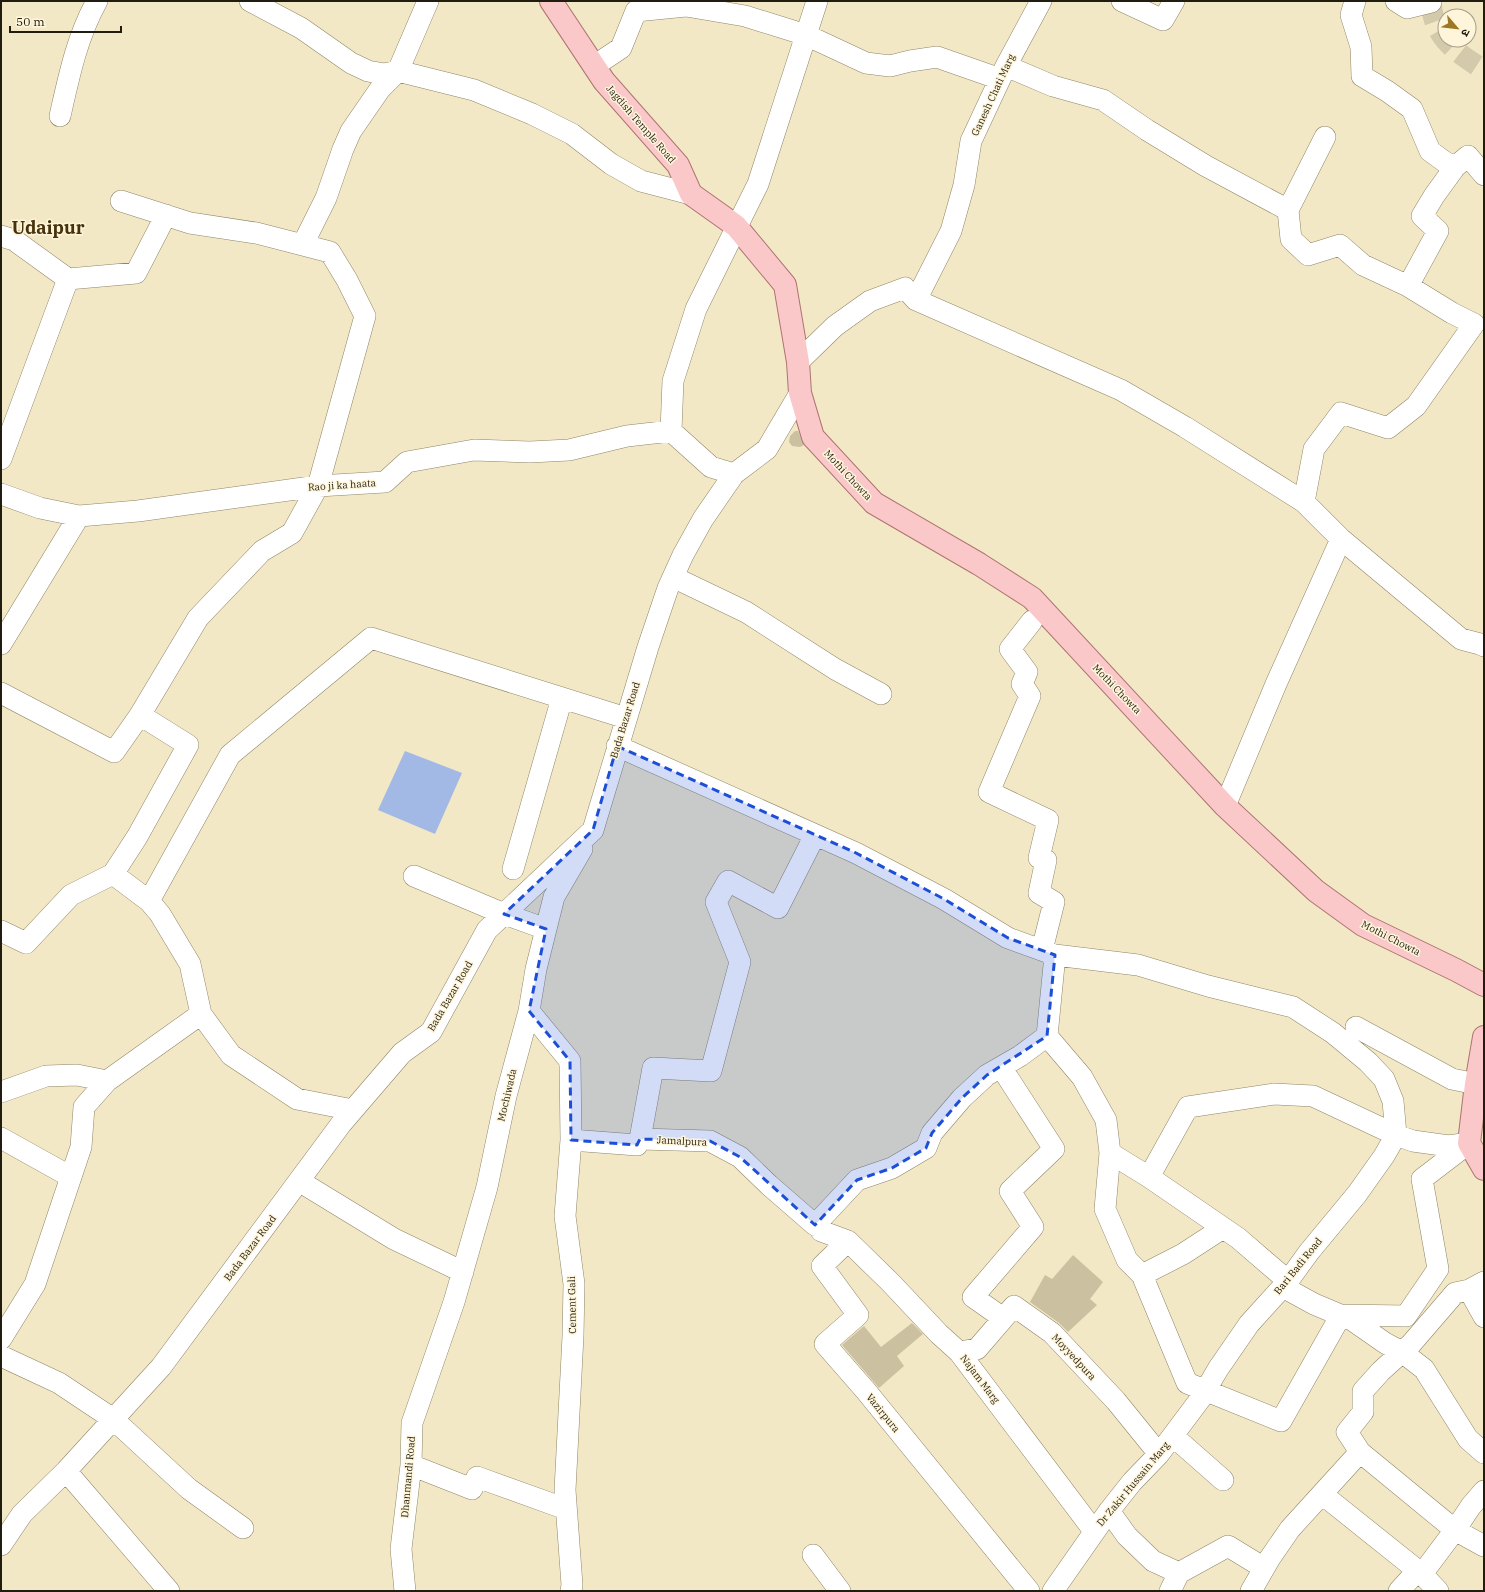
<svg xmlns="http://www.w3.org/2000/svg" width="1485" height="1592" font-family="'IBM Plex Serif','Noto Sans Devanagari',serif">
<rect width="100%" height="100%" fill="#f3e8c6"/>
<path fill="#a2b9e6" d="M405 751 462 773 435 834 378 810Z"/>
<path fill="#cbc09f" d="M795 431H798L804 445 800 447 792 446 789 442 790 436Z
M1073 1255 1103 1282 1090 1299 1097 1305 1068 1332 1059 1323 1030 1302 1045 1275 1052 1279Z
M912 1323 923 1334 897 1356 904 1366 879 1388 842 1345 864 1326 881 1347Z"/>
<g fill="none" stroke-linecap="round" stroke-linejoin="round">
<path stroke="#d3c9ab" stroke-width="21" stroke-dasharray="21 10" stroke-linecap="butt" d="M1431 1C1433 38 1456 52 1484 70"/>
<g stroke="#8f8566" stroke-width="22">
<path id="minor" d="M250 1 301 28 351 63 368 71 384 74 398 71 474 90 532 114 572 134 611 164 641 181 691 194
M1122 1 1163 20 1174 1
M1355 1 1351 15 1361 47 1362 76 1387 91 1412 109 1430 151 1445 162 1455 167 1434 196 1422 216 1438 231 1408 286
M1396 1 1407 8 1431 2
M594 66 621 48 636 11 686 6 745 16 806 35 866 63 890 66 910 61 937 57 1000 79
M1006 66 1053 86 1103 100 1147 130 1206 166 1288 210 1291 239 1308 255 1340 245 1363 265 1408 286 1452 313 1474 324 1416 406 1388 428 1341 413 1314 449 1304 502
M60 116C69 76 77 37 97 1
M1455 167 1468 156 1484 175
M1288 210 1325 137
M1 236 14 240 68 279 1 459
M303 244 326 198 343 149 351 131 380 89 398 71 428 1
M68 279 136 273 166 215
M916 300 951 231 964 185 971 141 1006 66 1041 1
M798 362 835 326 870 301 905 288 916 300 1121 390 1185 427 1304 502 1341 539 1461 639 1480 644 1484 646
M671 431 673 381 696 309 758 184 817 1
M1 494 40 508 79 516 138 511 318 486 385 482 407 462 474 450 530 452 569 450 627 436 671 431 711 467 734 474
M673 577 746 612 835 669 881 694
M1032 621 1010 649 1027 672 1022 684 1030 696 989 792 1048 820 1039 858 1046 860 1039 893 1054 902 1042 950
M1 644 79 516
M1 693 114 752 140 715
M617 746 856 853 944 899 1008 938 1055 955 1138 965 1208 986 1293 1007 1333 1033 1368 1062 1384 1079 1393 1101 1396 1135 1384 1156 1357 1194 1309 1252 1288 1281 1249 1324 1218 1369 1201 1398 1159 1454 1132 1482 1109 1511 1053 1591
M1225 806 1276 684 1341 539
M513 869 562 698
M113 874 149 901 160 914 190 964 201 1014 231 1055 297 1099 353 1110
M414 876 504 914 546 929
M149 901 230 755 371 638 626 718
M1 931 26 943 71 895 113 874 137 837 188 745 140 715 198 618 262 551 292 533 318 486 365 316 347 280 330 252 256 233 190 223 121 201
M1055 955 1047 1036 1082 1077 1106 1120 1110 1153 1105 1209 1127 1260 1142 1275 1183 1254 1223 1228
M529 1011 570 1061 571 1140 565 1216 574 1284 573 1336 565 1490 572 1585 571 1591
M1356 1027 1452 1079 1476 1084
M1001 1067 1054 1149 1010 1191 1033 1227 973 1297 1003 1318
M1 1092 46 1076 77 1075 107 1081
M1 1138 71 1177
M640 1139 653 1068 711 1071 740 962 716 902 728 881 778 908 815 835
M571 1140 637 1145 640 1139 710 1141 740 1157 769 1185 815 1225 857 1180 892 1168 926 1148 932 1133 962 1098 987 1075 1020 1056 1047 1036
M1110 1153 1149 1177 1238 1238 1288 1281
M1149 1177 1188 1107 1274 1094 1313 1096 1396 1135 1413 1141 1449 1146 1469 1143
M299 1181 394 1239 463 1272
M821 1231 848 1241 891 1283 939 1334 959 1352 1094 1531
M848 1241 822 1266 858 1315 825 1344 866 1391 1029 1591
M1142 1275 1187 1383 1281 1421 1341 1315 1406 1316 1438 1269 1422 1179 1469 1143
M1283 1287 1314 1304 1352 1320 1385 1343 1402 1352 1424 1369 1468 1439 1484 1453
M1469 1290 1484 1317
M1 1339 35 1284 81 1147 84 1107 107 1081 201 1014
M959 1352 977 1349 1014 1306 1052 1333 1116 1401 1159 1454
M1 1356 59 1383 113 1419 189 1489 243 1528
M1173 1436 1223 1480
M411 1465 472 1489 477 1477 566 1509
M66 1471 169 1591
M1484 1491 1471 1506 1455 1530 1484 1546
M1322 1494 1422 1574
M1109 1511 1127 1536 1153 1561 1179 1573 1170 1591
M1 1545 22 1514 66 1471 161 1367 341 1124 402 1053 431 1032 487 930 593 830 648 647 668 588 683 555 703 519 734 474 767 449 800 393
M813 1555 840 1591
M1179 1573 1228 1546 1264 1568
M405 1591 401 1549 411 1465 412 1423 454 1302 487 1187 506 1096 529 1011 536 969 554 897 582 849
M1251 1591 1270 1558 1290 1529 1360 1452
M1399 1591 1418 1570
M1438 1591 1422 1574 1455 1530 1360 1452 1347 1432 1363 1412V1391L1381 1371 1411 1344 1455 1293 1469 1290 1484 1282"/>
</g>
<g stroke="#ad7471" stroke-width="24">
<path id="major" d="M551 1 604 81 678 165 691 194 736 226 785 285 798 362 800 393 813 437 874 503 979 564 1032 598 1225 806 1316 891 1363 925 1456 970 1484 985
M1484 1037 1476 1084 1469 1143 1484 1169"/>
</g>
<use href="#minor" stroke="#fff" stroke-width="21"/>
<use href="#major" stroke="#fbc8c9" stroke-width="22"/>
</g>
<path fill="#1d4ed8" fill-opacity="0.2" stroke="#1d4ed8" stroke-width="3" stroke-dasharray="8 5" stroke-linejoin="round" d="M617 746 856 853 944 899 1008 938 1055 955 1047 1036 987 1075 962 1098 932 1133 926 1148 892 1168 857 1180 815 1225 740 1157 710 1141 640 1139 637 1145 571 1140 570 1061 529 1011 546 929 504 914 593 830Z"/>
<g text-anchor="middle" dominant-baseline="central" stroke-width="3" stroke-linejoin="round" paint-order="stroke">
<g font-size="10" fill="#201c10" stroke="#fef5da">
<text transform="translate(993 95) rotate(-65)">Ganesh Chati Marg</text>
<text transform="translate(641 124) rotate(49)">Jagdish Temple Road</text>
<text transform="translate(848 475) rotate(47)">Mothi Chowta</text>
<text transform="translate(342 485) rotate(-4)">Rao ji ka haata</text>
<text transform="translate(1117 689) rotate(46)">Mothi Chowta</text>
<text transform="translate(625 720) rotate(-73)">Bada Bazar Road</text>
<text transform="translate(1391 938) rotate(27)">Mothi Chowta</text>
<text transform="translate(450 996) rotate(-60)">Bada Bazar Road</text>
<text transform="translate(507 1095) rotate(-77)">Mochiwada</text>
<text transform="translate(682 1141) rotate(3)">Jamalpura</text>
<text transform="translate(250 1248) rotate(-53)">Bada Bazar Road</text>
<text transform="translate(1298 1266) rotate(-51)">Bari Badi Road</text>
<text transform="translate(572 1305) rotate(-91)">Cement Gali</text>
<text transform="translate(1074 1357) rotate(47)">Moyyedpura</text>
<text transform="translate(980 1379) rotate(53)">Najam Marg</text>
<text transform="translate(883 1413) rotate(51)">Vazirpura</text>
<text transform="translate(408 1477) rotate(-85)">Dhanmandi Road</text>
<text transform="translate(1133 1484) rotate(-50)">Dr Zakir Hussain Marg</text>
</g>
<g font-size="18" font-weight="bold" fill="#46320b" stroke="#fef5da">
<text x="48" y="227">Udaipur</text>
</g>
</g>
<rect width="1485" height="1592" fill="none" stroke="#201c10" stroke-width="4"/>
<g transform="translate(1457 28) rotate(118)"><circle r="19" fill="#fef5da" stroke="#a59e89"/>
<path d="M0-3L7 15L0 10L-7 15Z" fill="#9f7724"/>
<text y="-6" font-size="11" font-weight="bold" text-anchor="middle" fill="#201c10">उ</text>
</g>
<path d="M10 26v6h111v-6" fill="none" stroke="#201c10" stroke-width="2"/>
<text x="16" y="26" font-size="12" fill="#201c10" stroke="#fef5da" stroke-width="3" paint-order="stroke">50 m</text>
</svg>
